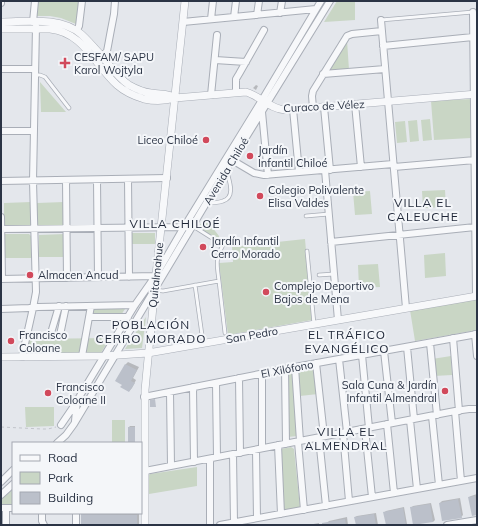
<svg xmlns="http://www.w3.org/2000/svg" width="478" height="526" font-family="Mulish,sans-serif">
<rect width="100%" height="100%" fill="#e4e7ec"/>
<path fill="#c9d6c5" d="M38 1H81L79 19 76 24 61 18 50 16H36Z
M337 1H355V20L324 22Z
M347 40 349 70 329 72 346 41Z
M40 82 66 112H41Z
M472 99 471 138 434 140 431 101Z
M430 119 432 140 423 141 421 120Z
M417 120 419 141 410 142 408 121Z
M405 121 407 142 397 143 395 122Z
M445 190 446 207 423 208 422 191Z
M370 191 372 214 355 215 353 192Z
M31 202V225L4 226V203Z
M64 202V225L37 226V203Z
M205 218 219 236V238L197 229Z
M132 233H155V244H132Z
M4 234H29L32 237V258H4Z
M65 234V257H39V235Z
M305 239 312 320 228 335 219 263 233 262 232 247Z
M445 253 446 276 425 278 424 255Z
M378 264 380 287 359 288 358 265Z
M477 299V330L415 341 410 310Z
M93 309H125L121 315H91Z
M146 317 142 348 125 349Z
M110 338 101 353 25 354 29 339Z
M451 356 452 375 434 376 432 359Z
M314 368 318 394 300 396 297 370Z
M288 372 292 373 298 436 287 437 286 375Z
M25 407H54V426L26 427Z
M112 420H125V443H112Z
M291 447 294 449 300 507 284 510 281 449Z
M197 467V486L149 494V475L150 474Z
M13 489V504L1 505V500Z"/>
<path fill="#0003" d="M256 85 258 86 256 90 253 88Z
M128 362 139 367 133 378 136 380 132 388 129 391 123 384 117 381 126 364Z
M130 426H135V441L134 442 129 427Z
M477 494V513L469 497 471 496Z
M460 498 463 515 461 517 440 503 442 501Z
M431 503 435 520 433 522 411 508 413 506Z
M404 507 407 524V525H387L384 513 386 511Z
M84 513H139V525H82V515Z
M376 513 378 525H357L355 517 357 516Z
M347 517 348 525H327V523L329 521Z
M319 523V525H308Z"/>
<path fill="#bbc0ca" d="M125 364 137 370 131 381 135 383 129 392 120 387 122 385 115 381Z
M155 399 156 407H150V400Z
M128 427H135V443H128Z
M475 496 477 508V515L472 516 468 497Z
M458 499 462 518 442 521 439 503Z
M430 504 433 522 413 525 410 507Z
M403 508 406 525H386L383 512Z
M81 514 137 515V525H81Z
M374 514 376 525H356L354 517Z
M345 519 346 525H322V523Z"/>
<g fill="none" stroke-linecap="round" stroke-linejoin="round">
<g stroke="#a9aeb7" stroke-width="4.5">
<path id="service" d="M381 20 473 12
M35 75H40L45 77 69 108
M207 203C212 203 218 203 223 201 236 197 229 180 227 172
M306 216 329 214
M307 251 314 324
M319 275 334 274
M219 281 225 333
M195 285 202 335
M155 290 163 291 219 281C217 265 215 259 223 245L193 226"/>
</g>
<g stroke="#a9aeb7" stroke-width="8">
<path id="minor" d="M1 3V1
M473 12 476 296
M280 13 282 1
M257 15 259 1
M234 17 236 1
M211 19 213 1
M381 20 406 308
M33 22 35 1
M183 22 316 9
M77 30 79 26 82 1
M383 46 473 37
M102 56 107 51 108 46 110 35 114 14 115 1
M215 60 246 62
M1 69H35
M323 74 385 69
M236 92V79L239 74 264 30
M211 95 217 35
M355 104 361 167
M324 107 330 170
M313 108 312 96 313 91 347 36 352 34 382 31
M293 109 299 172
M262 112 268 175
M1 131H34
M232 160 254 173 264 175 393 164
M394 167 475 160
M325 170 338 320
M128 179 129 277
M66 180 67 278
M97 180 98 277
M1 181 167 178
M1 217 2 279
M1 229 187 227
M331 242 475 227
M1 279 155 276
M59 306 51 333 52 336H58L60 335 66 306
M1 309 29 308 38 307 135 305
M89 317H128
M475 334 477 356
M453 338 459 411
M430 343 437 415
M407 347 414 419
M384 351 392 423
M362 355 369 428
M82 356 91 306
M22 357 33 308 36 292 33 181 36 26
M339 359 347 432
M316 363 324 436
M295 367 300 441
M285 369 286 444
M262 374V448
M239 378 240 453
M216 383 217 457
M193 387 194 462
M170 392 171 466
M144 397 295 367 477 334
M455 411 461 481
M432 416 439 485
M410 420 417 489
M75 421 77 401 81 394 135 305 156 275 184 227 262 100 321 1
M387 424 394 493
M61 425 76 403
M365 429 372 497
M343 433 349 501
M319 438 326 506
M298 442 304 510
M57 443 66 435 74 424 232 160 330 1
M278 445 281 514
M256 450 257 518
M233 454 234 523
M145 471 455 411 469 409H477
M1 482 13 470
M1 495 13 484
M1 508H13
M6 508V525
M42 513V521L44 525
M76 525V513
M210 525V459
M220 525 477 478
M447 525 477 520"/>
</g>
<g stroke="#a9aeb7" stroke-width="8">
<path id="tertiary" d="M1 22C26 22 60 16 81 34 88 40 95 49 102 56 110 66 118 78 129 85 136 89 143 92 151 93 160 95 168 93 175 98
M1 29H50C83 32 95 65 117 85 125 92 134 96 144 99 154 101 165 101 175 98L246 92C260 96 270 109 285 110L477 94
M1 357 104 356 148 353 477 296
M145 525V390L156 275 185 1"/>
</g>
<path stroke="#c2c5cb" stroke-width="1" stroke-dasharray="3 3" stroke-linecap="butt" d="M1 427 42 429H48L56 427"/>
<use href="#service" stroke="#f7f8fa" stroke-width="3"/>
<use href="#minor" stroke="#f7f8fa" stroke-width="6"/>
<use href="#tertiary" stroke="#f7f8fa" stroke-width="7"/>
</g>
<g fill="#d1495b" stroke="#f4f6f9" stroke-width="1.5">
<path d="M63 57h4v4h4v4h-4v4h-4v-4h-4v-4h4z"/>
<circle cx="206" cy="140" r="4"/>
<circle cx="250" cy="156" r="4"/>
<circle cx="260" cy="196" r="4"/>
<circle cx="203" cy="247" r="4"/>
<circle cx="30" cy="275" r="4"/>
<circle cx="266" cy="292" r="4"/>
<circle cx="11" cy="341" r="4"/>
<circle cx="445" cy="391" r="4"/>
<circle cx="48" cy="393" r="4"/>
</g>
<g text-anchor="middle" dominant-baseline="central" stroke-width="4" stroke-linejoin="round" paint-order="stroke">
<g font-size="11" fill="#2b3445" stroke="#f4f6f9" text-anchor="start">
<text x="74" y="57">CESFAM/ SAPU<tspan x="74" dy="13">Karol Wojtyla</tspan></text>
<text x="198" y="140" text-anchor="end">Liceo Chiloé</text>
<text x="258" y="150">Jardín<tspan x="258" dy="13">Infantil Chiloé</tspan></text>
<text x="268" y="190">Colegio Polivalente<tspan x="268" dy="13">Elisa Valdes</tspan></text>
<text x="211" y="241">Jardín Infantil<tspan x="211" dy="13">Cerro Morado</tspan></text>
<text x="38" y="275">Almacen Ancud</text>
<text x="274" y="286">Complejo Deportivo<tspan x="274" dy="13">Bajos de Mena</tspan></text>
<text x="19" y="335">Francisco<tspan x="19" dy="13">Coloane</tspan></text>
<text x="437" y="385" text-anchor="end">Sala Cuna &amp; Jardín<tspan x="437" dy="13">Infantil Almendral</tspan></text>
<text x="56" y="387">Francisco<tspan x="56" dy="13">Coloane II</tspan></text>
</g>
<g font-size="11" fill="#2b3445" stroke="#f4f6f9">
<text transform="translate(324 106) rotate(-3)">Curaco de Vélez</text>
<text transform="translate(226 171) rotate(-59)">Avenida Chiloé</text>
<text transform="translate(156 275) rotate(-84)">Quitalmahue</text>
<text transform="translate(252 335) rotate(-10)">San Pedro</text>
<text transform="translate(287 369) rotate(-11)">El Xilófono</text>
</g>
<g font-size="12" letter-spacing="1" fill="#1d2536" stroke="#f4f6f9">
<text x="423" y="202">VILLA EL<tspan x="423" dy="14">CALEUCHE</tspan></text>
<text x="175" y="223">VILLA CHILOÉ</text>
<text x="151" y="324">POBLACIÓN<tspan x="151" dy="14">CERRO MORADO</tspan></text>
<text x="347" y="334">EL TRÁFICO<tspan x="347" dy="14">EVANGÉLICO</tspan></text>
<text x="346" y="431">VILLA EL<tspan x="346" dy="14">ALMENDRAL</tspan></text>
</g>
</g>
<rect width="478" height="526" fill="none" stroke="#2b3445" stroke-width="4"/>
<rect x="12" y="442" width="130" height="72" fill="#f4f6f9" stroke="#a4a8b1"/>
<rect x="20" y="455" width="20" height="6" fill="#f7f8fa" stroke="#a4a8b1"/>
<text x="48" y="462" font-size="12" fill="#2b3445">Road</text>
<rect x="20" y="472" width="20" height="12" fill="#c9d6c5" stroke="#a4a8b1"/>
<text x="48" y="482" font-size="12" fill="#2b3445">Park</text>
<rect x="20" y="492" width="20" height="12" fill="#bbc0ca" stroke="#a4a8b1"/>
<text x="48" y="502" font-size="12" fill="#2b3445">Building</text>
</svg>
